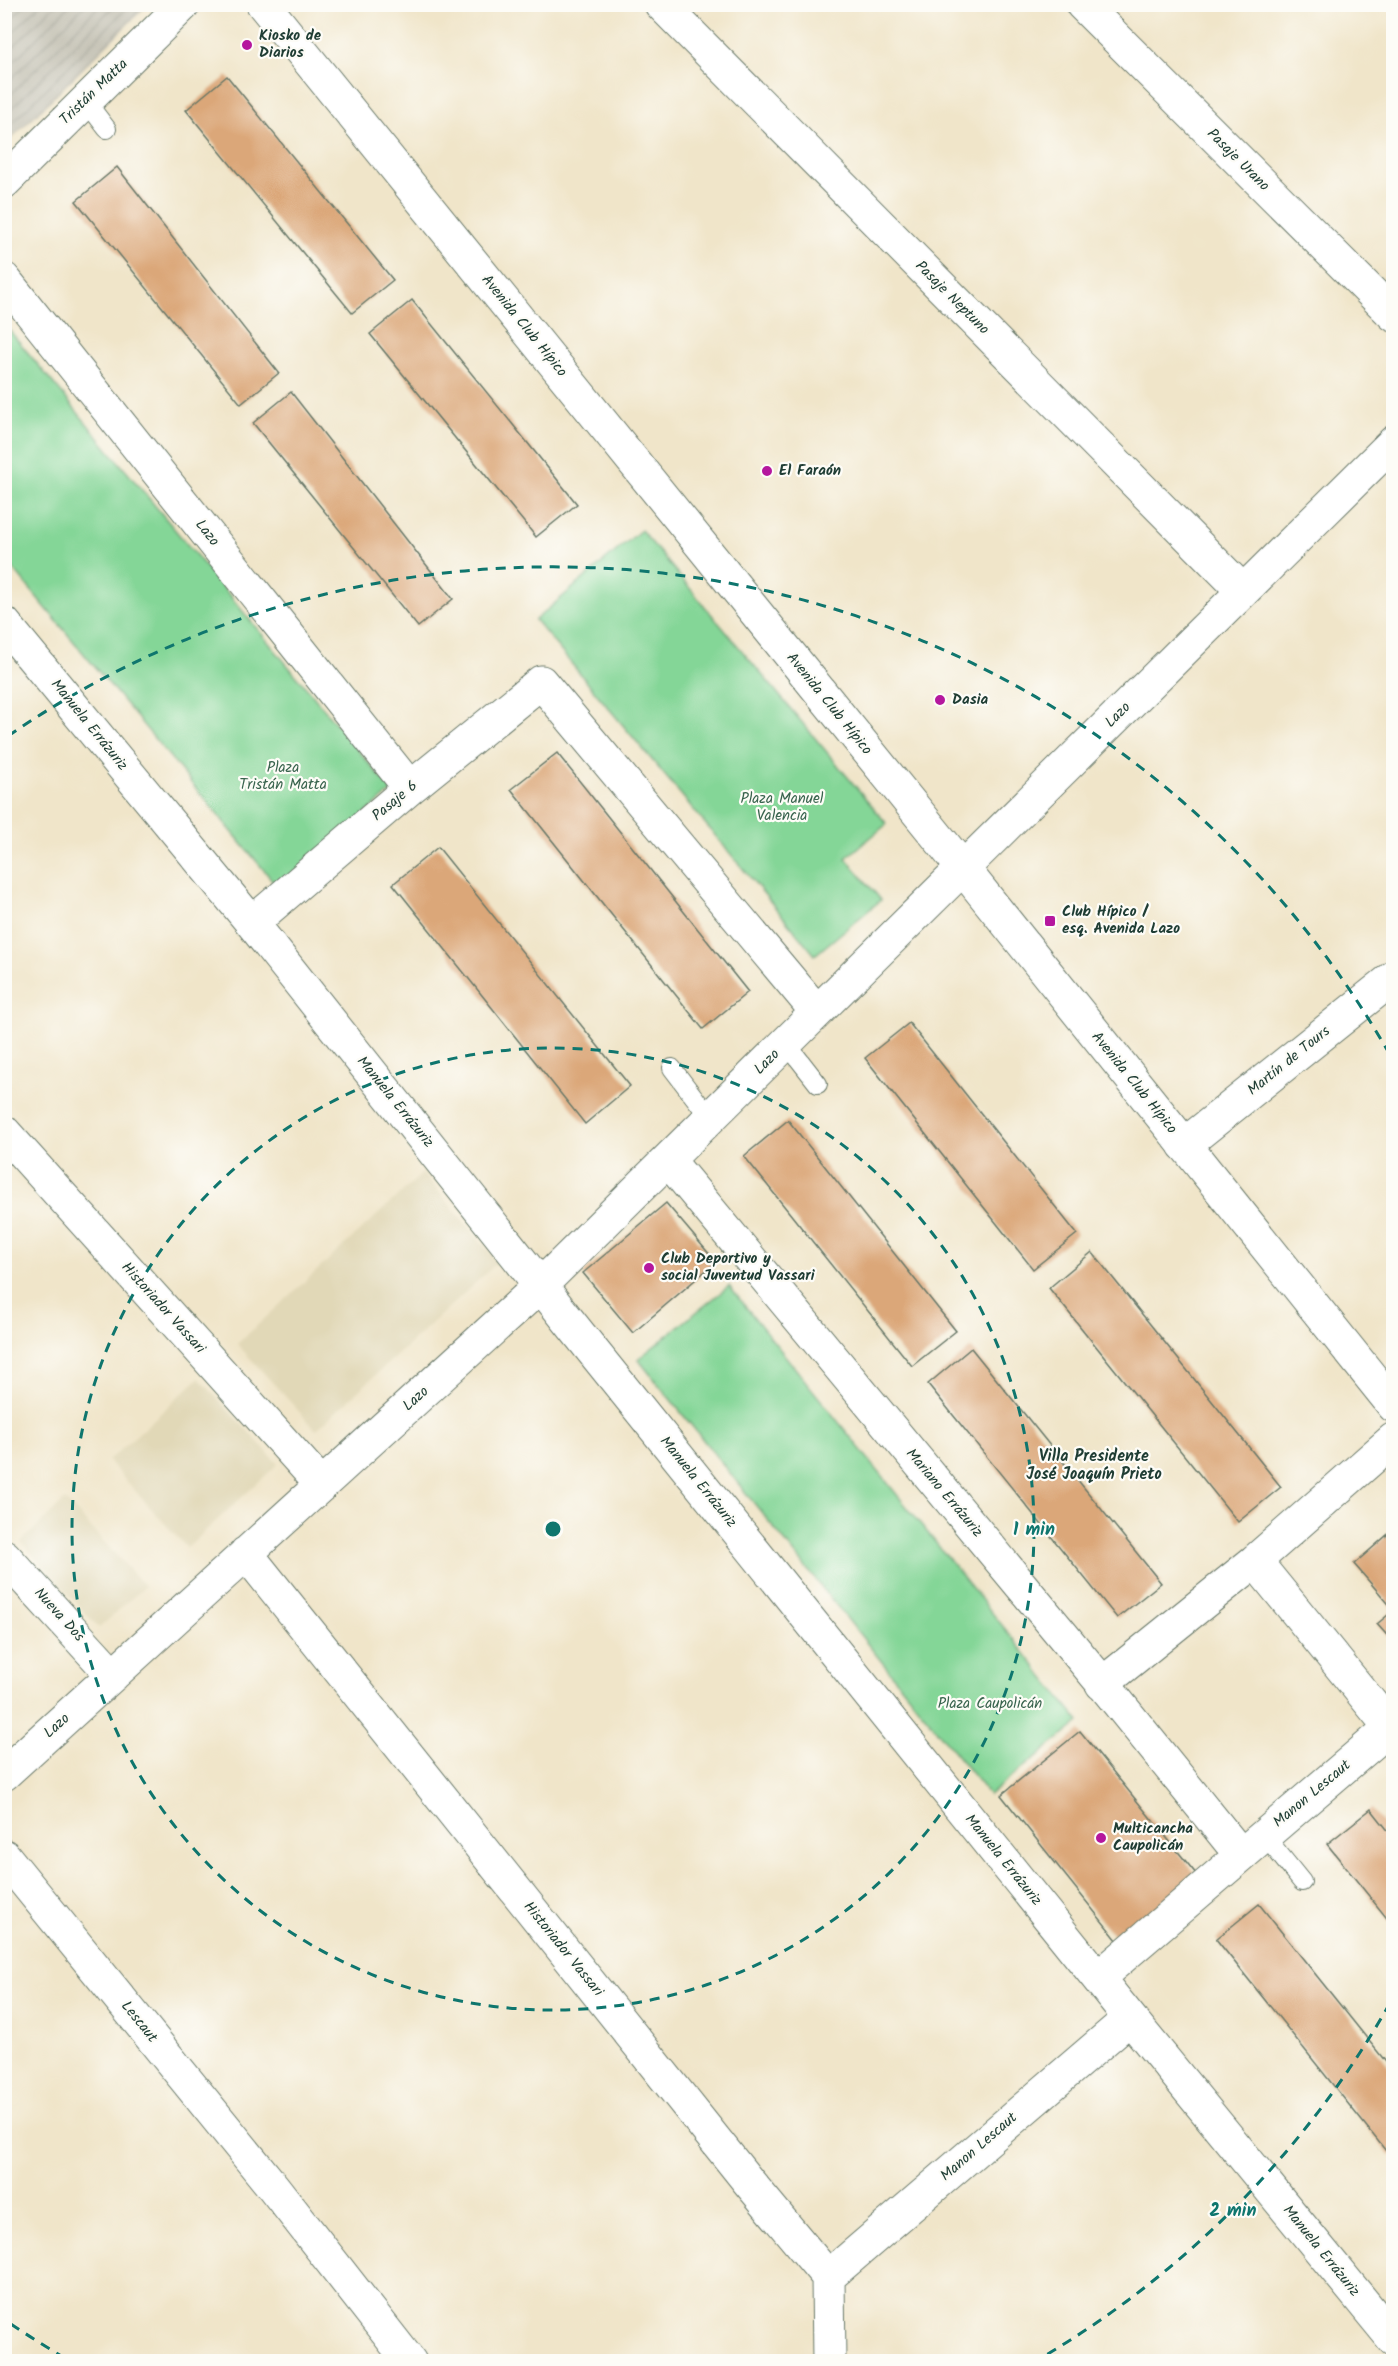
<svg xmlns="http://www.w3.org/2000/svg" width="1398" height="2366" font-family="Kalam,sans-serif">
<defs>
<pattern id="industrial-furrows" width="10" height="10" patternUnits="userSpaceOnUse" patternTransform="scale(1.5)"><rect width="10" height="10" fill="#c7c5b8"/><path d="M-1 1l2-2M0 10L10 0M9 11l2-2" fill="none" stroke="#aaaa9f"/></pattern>
</defs>
<rect width="100%" height="100%" fill="#fdfcf7"/>
<filter id="ink" filterUnits="userSpaceOnUse"><feTurbulence type="fractalNoise" baseFrequency=".0167" numOctaves="2"/><feDisplacementMap in="SourceGraphic" scale="12" xChannelSelector="R" yChannelSelector="G"/><feConvolveMatrix kernelMatrix="1 2 1 2 8 2 1 2 1" color-interpolation-filters="sRGB"/></filter>
<filter id="wash" filterUnits="userSpaceOnUse"><feTurbulence type="fractalNoise" baseFrequency=".008" numOctaves="4" result="noise"/><feDisplacementMap in="SourceGraphic" scale="24" xChannelSelector="R" yChannelSelector="G"/><feGaussianBlur stdDeviation="1.35" result="paint"/><feColorMatrix in="noise" values="0 0 0 0 0 0 0 0 0 0 0 0 0 0 0 0 0 1.4 0 .05"/><feComposite in="paint" operator="in"/></filter>
<g filter="url(#wash)">
<rect width="100%" height="100%" fill="#f0e5c9"/>
<path fill="#e1d8b7" d="M423 1173 498 1262 316 1430 237 1344Z
M199 1378 278 1464 187 1548 108 1461Z
M65 1500 145 1586 99 1628 21 1542Z"/>
<path fill="url(#industrial-furrows)" d="M5 4H148V5L5 145Z"/>
<path fill="#84d697" stroke="#528a66" stroke-width="1.5" d="M5 325 392 791 278 887 5 559Z
M641 530 887 824 846 858 881 900 815 955 535 620Z
M729 1286 1080 1722 989 1795 638 1359Z"/>
<g id="blocks">
<path fill="#dba779" d="M227 76 393 280 352 313 186 110Z
M117 167 279 373 241 404 76 201Z
M412 300 577 504 536 537 370 334Z
M291 392 453 599 418 627 253 423Z
M557 753 748 992 703 1029 511 789Z
M438 847 630 1086 585 1124 393 884Z
M909 1023 1077 1234 1033 1269 865 1058Z
M788 1120 956 1331 912 1366 744 1156Z
M666 1203 716 1262 633 1333 583 1273Z
M1092 1252 1281 1487 1238 1522 1049 1288Z
M971 1348 1161 1583 1117 1618 928 1384Z
M1394 1529V1610L1354 1564Z
M1394 1610V1643L1377 1624Z
M1080 1731 1201 1880 1121 1945 1001 1795Z
M1371 1809 1394 1838V1927L1327 1844Z
M1259 1904 1394 2072V2153L1390 2156 1216 1939Z"/>
</g>
</g>
<g filter="url(#ink)">
<use href="#blocks" fill-opacity="0" stroke="#687868" stroke-width="1.5"/>
<g fill="none" stroke-linecap="round" stroke-linejoin="round">
<g stroke="#687868" stroke-width="20">
<path id="lane" d="M85 100 107 129
M786 1043 818 1084
M672 1068 710 1118
M1264 1835 1302 1882"/>
</g>
<g stroke="#687868" stroke-width="35">
<path id="street" d="M661 4 1243 591
M1082 4 1394 315
M4 182 184 4
M4 279 410 788
M4 623 252 923 579 1334 1130 2018 1394 2340
M252 923 410 788 541 682 817 1012
M4 1132 322 1485
M1184 1145 1394 977
M668 1160 1103 1684 1240 1854
M246 1553 748 2181 828 2277 829 2362
M4 1556 113 1675
M1255 1561 1394 1732
M1102 1684 1255 1561 1394 1439
M4 1774 540 1286 1394 442
M4 1856 274 2188 410 2362
M1098 1978 1390 1728
M828 2277 1130 2018"/>
</g>
<g stroke="#687868" stroke-width="35">
<path id="secondary" d="M263 4 941 841 1394 1406"/>
</g>
<use href="#lane" stroke="#fff" stroke-width="18"/>
<use href="#street" stroke="#fff" stroke-width="33"/>
<use href="#secondary" stroke="#fff" stroke-width="33"/>
</g>
</g>
<g fill="none" stroke="#0f766e" stroke-width="3" stroke-dasharray="10 8">
<circle cx="553" cy="1529" r="481"/>
<path d="M1390 2003A962 962 0 0 1 1041 2358M65 2358A962 962 0 0 1 8 2322M8 736A962 962 0 0 1 1390 1055"/>
</g>
<g fill="#b5179e" stroke="#fdfcf7" stroke-width="2">
<circle cx="247" cy="45" r="6"/>
<circle cx="767" cy="471" r="6"/>
<circle cx="940" cy="700" r="6"/>
<rect x="1044" y="915" width="12" height="12" rx="3"/>
<circle cx="649" cy="1268" r="6"/>
<circle cx="1101" cy="1838" r="6"/>
</g>
<g text-anchor="middle" dominant-baseline="central" stroke-width="4.5" stroke-linejoin="round" paint-order="stroke">
<g font-size="15" font-weight="bold" fill="#1f3d34" stroke="#fdfcf7" text-anchor="start">
<text x="259" y="36">Kiosko de<tspan x="259" dy="17">Diarios</tspan></text>
<text x="779" y="471">El Faraón</text>
<text x="952" y="700">Dasia</text>
<text x="1062" y="912">Club Hípico /<tspan x="1062" dy="17">esq. Avenida Lazo</tspan></text>
<text x="661" y="1259">Club Deportivo y<tspan x="661" dy="17">social Juventud Vassari</tspan></text>
<text x="1113" y="1829">Multicancha<tspan x="1113" dy="17">Caupolicán</tspan></text>
</g>
<g font-size="15" fill="#1f3d34" stroke="#fdfcf7">
<text transform="translate(94 92) rotate(-44)">Tristán Matta</text>
<text transform="translate(1238 160) rotate(45)">Pasaje Urano</text>
<text transform="translate(952 298) rotate(45)">Pasaje Neptuno</text>
<text transform="translate(524 326) rotate(51)">Avenida Club Hípico</text>
<text transform="translate(207 533) rotate(52)">Lazo</text>
<text transform="translate(829 704) rotate(51)">Avenida Club Hípico</text>
<text transform="translate(1118 715) rotate(-45)">Lazo</text>
<text transform="translate(89 725) rotate(51)">Manuela Errázuriz</text>
<text transform="translate(395 801) rotate(-40)">Pasaje 6</text>
<text transform="translate(1289 1061) rotate(-39)">Martín de Tours</text>
<text transform="translate(767 1062) rotate(-45)">Lazo</text>
<text transform="translate(1134 1083) rotate(51)">Avenida Club Hípico</text>
<text transform="translate(395 1102) rotate(51)">Manuela Errázuriz</text>
<text transform="translate(163 1308) rotate(48)">Historiador Vassari</text>
<text transform="translate(416 1399) rotate(-42)">Lazo</text>
<text transform="translate(698 1482) rotate(51)">Manuela Errázuriz</text>
<text transform="translate(944 1493) rotate(50)">Mariano Errázuriz</text>
<text transform="translate(59 1615) rotate(48)">Nueva Dos</text>
<text transform="translate(57 1726) rotate(-42)">Lazo</text>
<text transform="translate(1312 1794) rotate(-40)">Manon Lescaut</text>
<text transform="translate(1003 1860) rotate(51)">Manuela Errázuriz</text>
<text transform="translate(563 1949) rotate(51)">Historiador Vassari</text>
<text transform="translate(139 2022) rotate(51)">Lescaut</text>
<text transform="translate(979 2147) rotate(-41)">Manon Lescaut</text>
<text transform="translate(1321 2251) rotate(51)">Manuela Errázuriz</text>
</g>
<g font-size="15" fill="#38634d" stroke="#fdfcf7">
<text x="283" y="768">Plaza<tspan x="283" dy="17">Tristán Matta</tspan></text>
<text x="782" y="799">Plaza Manuel<tspan x="782" dy="17">Valencia</tspan></text>
<text x="990" y="1704">Plaza Caupolicán</text>
</g>
<g font-size="16" font-weight="bold" fill="#1f3d34" stroke="#fdfcf7">
<text x="1094" y="1456">Villa Presidente<tspan x="1094" dy="18">José Joaquín Prieto</tspan></text>
</g>
</g>
<circle cx="553" cy="1529" r="9" fill="#0f766e" stroke="#fdfcf7" stroke-width="3"/>
<g font-size="18" text-anchor="middle" font-weight="bold" fill="#0f766e" stroke="#fdfcf7" stroke-width="4.5" stroke-linejoin="round" paint-order="stroke">
<text x="1034" y="1535">1 min</text>
<text x="1233" y="2216">2 min</text>
</g>
<rect width="1398" height="2366" fill="none" stroke="#fdfcf7" stroke-width="24"/>
</svg>
